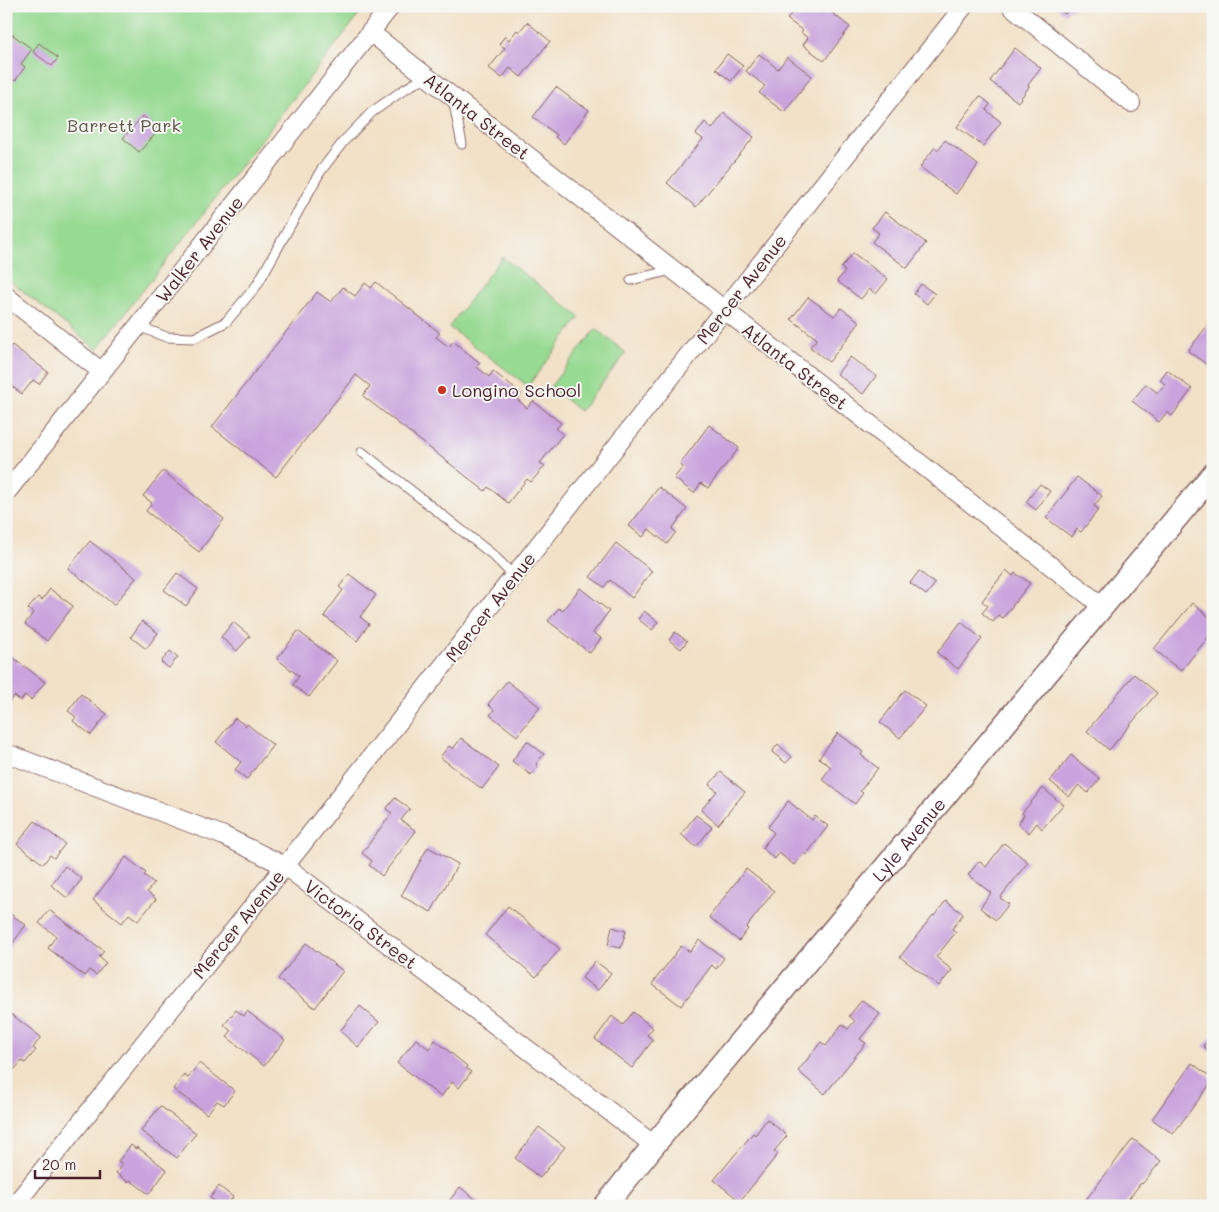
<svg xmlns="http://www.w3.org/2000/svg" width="1219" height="1212" font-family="Mali,sans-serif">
<rect width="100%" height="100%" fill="#f6f6f2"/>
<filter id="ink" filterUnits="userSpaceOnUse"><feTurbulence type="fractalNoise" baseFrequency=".02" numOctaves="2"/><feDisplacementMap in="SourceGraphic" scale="10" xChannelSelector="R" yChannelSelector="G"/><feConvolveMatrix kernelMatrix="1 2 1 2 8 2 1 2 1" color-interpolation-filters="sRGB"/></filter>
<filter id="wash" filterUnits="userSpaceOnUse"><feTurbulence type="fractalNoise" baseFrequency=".0096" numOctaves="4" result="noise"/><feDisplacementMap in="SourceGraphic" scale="20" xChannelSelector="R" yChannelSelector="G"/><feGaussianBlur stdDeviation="1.12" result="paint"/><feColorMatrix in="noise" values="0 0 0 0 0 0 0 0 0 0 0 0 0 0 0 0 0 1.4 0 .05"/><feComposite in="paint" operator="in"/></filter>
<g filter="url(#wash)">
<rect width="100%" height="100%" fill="#f2e1c7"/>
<path fill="#97da92" stroke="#707c5e" d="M6 6H366L97 349 6 278Z
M502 257 580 317 528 386 449 327Z
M596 329 626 353 580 411 550 387Z"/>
<g id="blocks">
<path fill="#c9a3dd" d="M797 6H804L806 7 807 6H823L850 27 824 61 803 45 808 38 801 33 803 31 787 19Z
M1055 6H1075L1072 10 1070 8 1065 14Z
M527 22 550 41 521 77 510 68 502 78 489 68 505 48 499 44 505 36 509 40 517 30 519 32Z
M6 30 32 49 21 64 25 67 15 81 6 75Z
M39 43 58 58 52 66 33 52Z
M1015 48 1041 68 1028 85 1029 87 1018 102 990 81Z
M727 54 743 66 731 81 716 69Z
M759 54 778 69 787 57 812 76 784 112 759 93 765 86 746 71Z
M556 87 581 106 582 105 589 110 564 144 555 137 557 135 533 117Z
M980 96 990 104 986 110 1001 122 983 146 957 127Z
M724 113 754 137 696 207 667 183 703 139 696 134 705 122 712 129Z
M143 116 159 130 139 152 123 138Z
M945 140 978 165 956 194 920 167 935 147 938 150Z
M885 212 926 243 907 268 872 242 879 233 872 228Z
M853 253 888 279 876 294 869 289 861 299 837 281 845 271 841 268Z
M376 282 440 333 436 337 449 347 453 341 480 363 477 367 489 377 493 371 521 394 517 399 527 408 533 401 561 423 556 429 563 434 540 463 545 466 531 482 527 479 508 503 488 487 485 491 363 396 370 386 356 375 276 477 212 427 317 292 331 302 343 287 355 296 365 283 371 288Z
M921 284 935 294 927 304 914 294Z
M808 297 834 316 841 308 860 322 829 362 810 347 817 339 791 319Z
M1213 318V363L1210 367 1188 351Z
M12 345 48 372 39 384 33 380 22 394 10 385 13 381 6 375V352Z
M850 357 876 376 863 394 837 374Z
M1167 370 1192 389 1172 416 1167 412 1159 422 1132 401 1146 384 1158 393 1165 384 1160 380Z
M709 425 739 448 708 488 701 483 694 493 674 478 683 467 680 464Z
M163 471 224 519 199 552 146 511 152 503 143 496Z
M1077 477 1102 496 1094 506 1099 509 1081 532 1077 529 1072 537 1046 518Z
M1040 484 1050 491 1036 510 1026 502Z
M659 487 687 509 672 529 676 532 667 544 649 529 643 537 629 526Z
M90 541 136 578 114 605 68 568Z
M616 543 652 571 632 598 610 580 604 587 590 577Z
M1006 570 1013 576 1015 573 1030 583 1003 618 999 615 993 622 982 613 988 606 982 601Z
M919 571 935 584 926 595 910 583Z
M177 573 198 589 186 606 164 590Z
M349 574 376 595 360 617 369 624 357 641 324 616 343 590 339 587Z
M580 588 609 611 593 633 601 638 590 653 548 621 559 608 562 611Z
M50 589 73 606 47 641 25 624 33 613 28 609 38 597 42 600Z
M1192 603 1213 620V631L1181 671 1154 649Z
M644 611 658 622 652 630 638 619Z
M142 621 158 633 146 649 131 637Z
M233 622 250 636 237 651 221 637Z
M961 622 982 639 958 669 937 653Z
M298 631 337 661 309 697 293 685 299 676 277 659Z
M675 632 687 641 681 649 669 640Z
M170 651 178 657 169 668 161 662Z
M6 652 45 682 31 700 25 695 21 701 14 696 9 702 6 699Z
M1134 674 1157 693 1109 750 1087 731Z
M507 681 540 707 517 736 490 715 494 710 488 704Z
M905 690 926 706 900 738 880 722Z
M81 694 107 714 91 735 73 721 76 717 68 711Z
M235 718 246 726 247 724 273 745 247 779 235 770 241 762 216 742Z
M838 733 863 752 861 755 878 768 860 791 863 793 855 804 822 779 831 767 819 758Z
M461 738 499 767 482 789 440 757 449 746 453 749Z
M527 741 544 754 536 764 538 766 531 775 512 761Z
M778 744 792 757 786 763 772 752Z
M1071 755 1100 779 1088 793 1079 785 1069 797 1050 781Z
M721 772 745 792 718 825 701 810 717 791 709 785Z
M1043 788 1063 805 1042 829 1037 823 1029 833 1018 824 1024 815 1022 813Z
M395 798 410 809 401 820 416 831 382 876 369 865 372 861 362 853 392 813 386 809Z
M788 801 812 820 815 816 828 826 806 855 804 853 794 865 779 853 775 859 762 848 774 833 768 827Z
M696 815 712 827 696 847 681 834Z
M35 821 65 844 54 858 50 855 43 864 17 844Z
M1004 843 1028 862 1000 898 1009 904 996 920 980 908 991 893 968 875 979 861 986 867Z
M428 847 458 864 431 912 401 896Z
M126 857 146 873 144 875 154 883 147 892 156 899 138 921 129 914 122 923 93 900Z
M65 866 82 879 67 898 51 885Z
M746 869 774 891 746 928 748 929 739 941 709 917Z
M946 901 963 914 952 929 956 932 936 957 952 970 939 986 900 957 933 915 934 916Z
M508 906 560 949 536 977 485 935Z
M49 910 104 951 99 957 106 963 96 975 89 970 84 976 48 948 56 936 39 923Z
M9 913 26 925 6 952V917Z
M612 927 626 931 621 948 608 945Z
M699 940 724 958 716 969 712 965 681 1006 652 984 681 946 690 952Z
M306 943 343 971 315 1008 278 979Z
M595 961 611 973 598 990 582 978Z
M862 1000 880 1014 860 1039 866 1043 825 1094 798 1071 821 1042 826 1046 842 1024 848 1029 855 1021 849 1016Z
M360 1006 379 1022 358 1047 340 1031Z
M236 1010 244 1016 247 1011 285 1040 264 1066 227 1037 231 1031 224 1025Z
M7 1011 41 1037 33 1048 36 1050 25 1063 22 1061 14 1070 6 1064V1012Z
M633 1012 653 1028 647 1035 653 1040 632 1068 595 1039 612 1016 623 1025Z
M1213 1035V1054L1203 1046Z
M416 1039 429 1049 435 1040 467 1066 466 1068 471 1072 459 1088 452 1082 441 1097 397 1063Z
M199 1063 235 1091 224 1105 217 1101 207 1114 173 1089 184 1075 188 1078Z
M1192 1063 1213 1079V1080L1173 1134 1152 1119Z
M160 1106 196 1133 177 1158 141 1131Z
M767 1119 787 1136 774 1151 778 1154 740 1201 714 1180 753 1133 755 1135Z
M539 1127 565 1147 540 1178 515 1158Z
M1133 1139 1161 1161 1142 1184 1141 1183 1123 1206H1081Z
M131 1145 136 1149 137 1147 167 1170 149 1194 130 1180 128 1182 116 1173 122 1164 118 1161Z
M219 1186 233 1197 227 1206H221L210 1198Z
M460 1187 484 1206H445Z"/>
</g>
</g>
<g filter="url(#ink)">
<use href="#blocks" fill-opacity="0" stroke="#856362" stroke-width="1"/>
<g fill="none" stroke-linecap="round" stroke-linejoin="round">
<g stroke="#856362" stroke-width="11">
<path id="service" d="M453 99 462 144
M631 280 672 270
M138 326 166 337 194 338 226 322 257 285 320 172 343 142 372 112 405 89 427 76
M362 452 493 555 514 576"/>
</g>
<g stroke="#856362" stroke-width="20">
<path id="minor" d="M1011 6 1131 103
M370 32 1102 606
M6 296 102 372
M6 493 391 6
M6 753 224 836 285 866 654 1145
M14 1206 285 866 964 6"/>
</g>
<g stroke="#856362" stroke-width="25">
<g id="tertiary">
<path id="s1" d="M605 1206 654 1145 1213 474"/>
</g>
</g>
<use href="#service" stroke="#fff" stroke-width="9"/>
<use href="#minor" stroke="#fff" stroke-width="18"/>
<use href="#tertiary" stroke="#fff" stroke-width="22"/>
</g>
</g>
<circle fill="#c8321e" stroke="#f6f6f2" stroke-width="2" cx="442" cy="390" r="5"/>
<g text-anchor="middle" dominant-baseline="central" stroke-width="4" stroke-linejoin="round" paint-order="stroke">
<g font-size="18" fill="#4a1f2b" stroke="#f6f6f2">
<text transform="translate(477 116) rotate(38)">Atlanta Street</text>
<text transform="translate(199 249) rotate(-52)">Walker Avenue</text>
<text transform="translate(741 289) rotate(-52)">Mercer Avenue</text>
<text transform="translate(795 366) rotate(38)">Atlanta Street</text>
<text transform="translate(490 607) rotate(-52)">Mercer Avenue</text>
<text stroke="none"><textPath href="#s1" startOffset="476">Lyle Avenue</textPath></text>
<text transform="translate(238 924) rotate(-51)">Mercer Avenue</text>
<text transform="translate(361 924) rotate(37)">Victoria Street</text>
</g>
<g font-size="18" fill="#61574a" stroke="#f6f6f2">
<text x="124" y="125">Barrett Park</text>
</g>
<g font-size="18" fill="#4a1f2b" stroke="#f6f6f2" text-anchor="start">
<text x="452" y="390">Longino School</text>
</g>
</g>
<rect width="1219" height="1212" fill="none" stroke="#f6f6f2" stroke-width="25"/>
<path d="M35 1170v8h65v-8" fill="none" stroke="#4a1f2b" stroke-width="2.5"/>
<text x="42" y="1170" font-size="15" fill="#4a1f2b" stroke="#f6f6f2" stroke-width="4" paint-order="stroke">20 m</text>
</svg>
